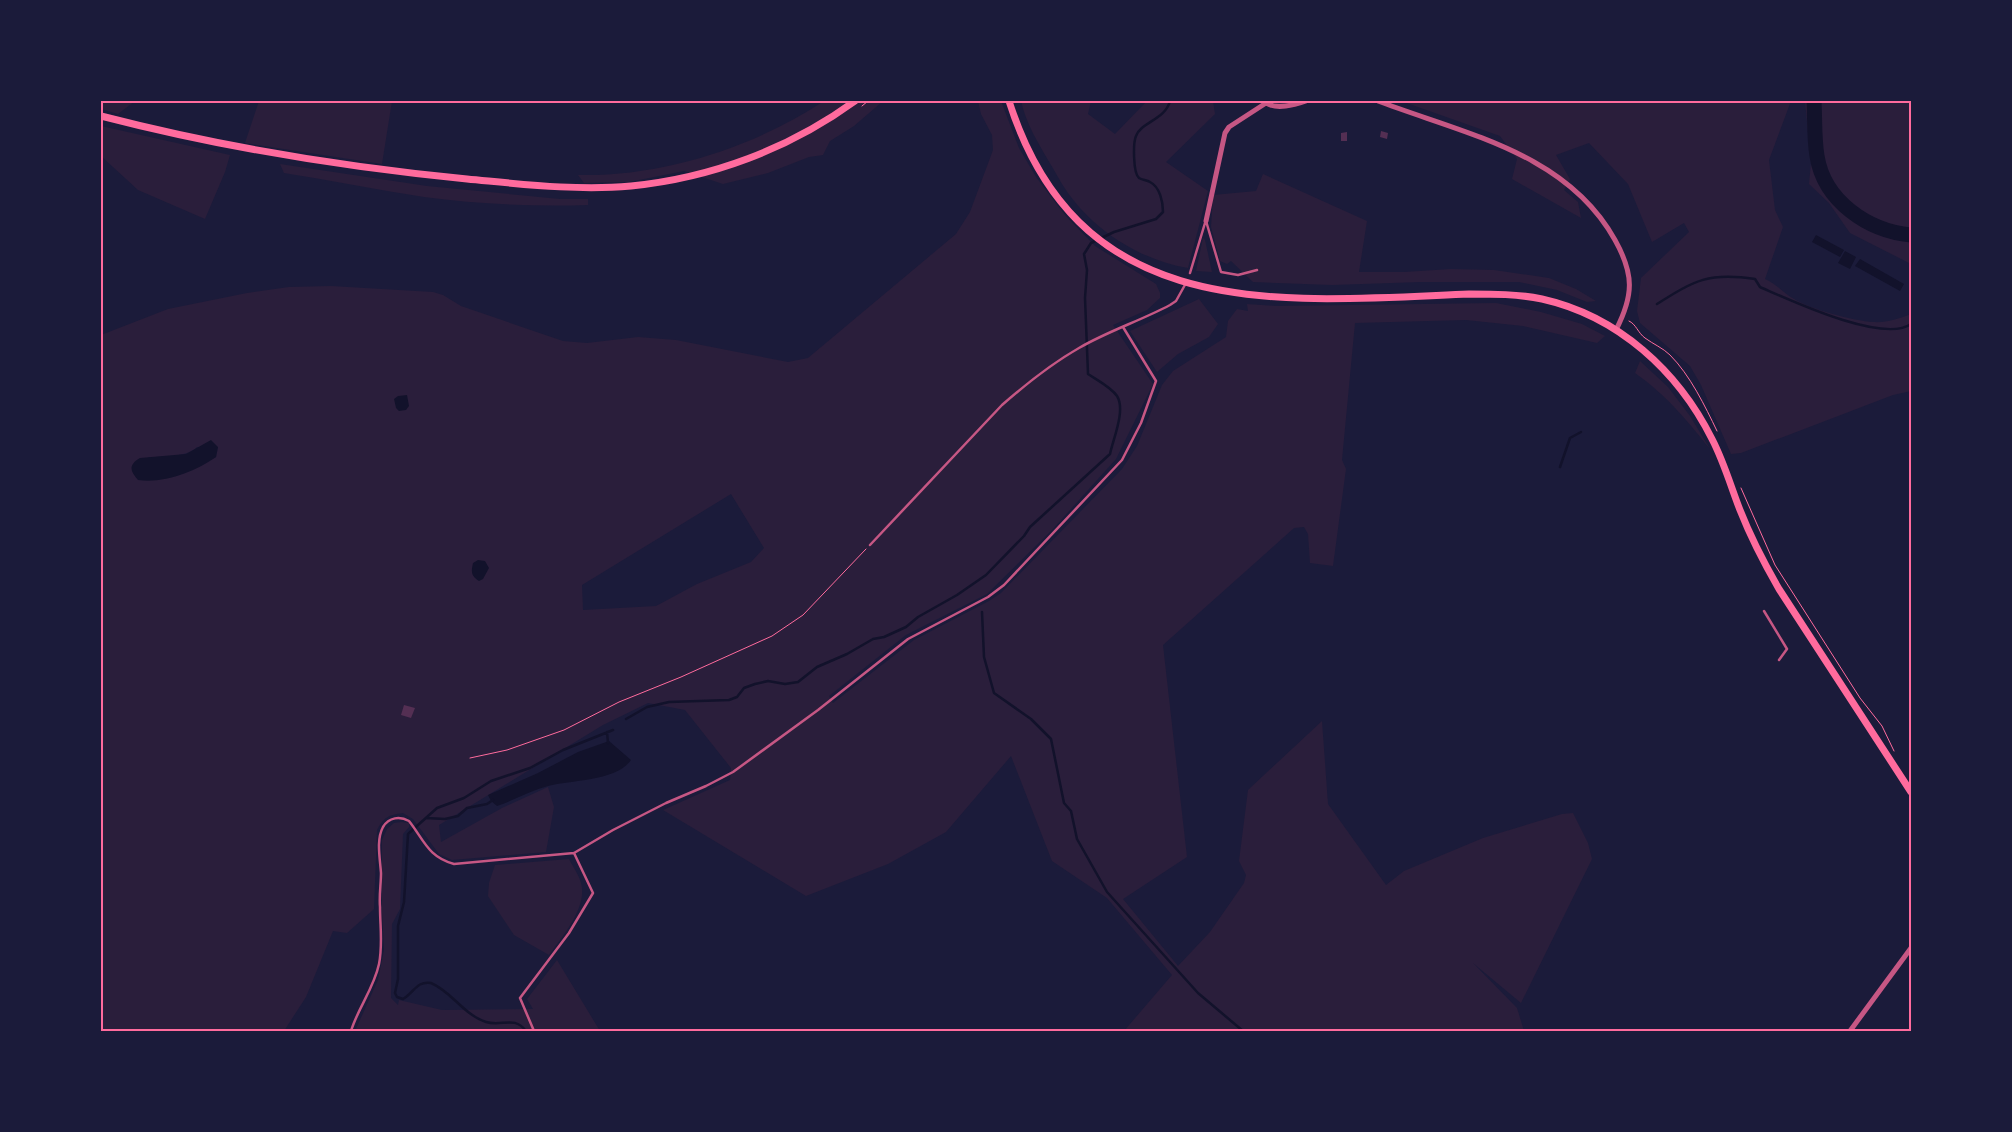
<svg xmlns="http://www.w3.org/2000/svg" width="2012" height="1132" font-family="Jost,sans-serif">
<rect width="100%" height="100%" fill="#1b1b3a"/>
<path fill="#2a1e3b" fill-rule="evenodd" d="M101 101H135L118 114 101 109Z
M259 101H392L382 164 245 143Z
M824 101H883L854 126 830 141 823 155 809 157 768 173 723 184 684 171 629 182 584 183 578 175C661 177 755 147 824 101Z
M978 101H1001L1019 148 1036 177 1065 215 1095 246 1156 284 1160 293V298L1147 310 1113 325 1153 384 1116 459 1052 530 987 594 906 635 829 696 833 703 914 640 989 601 1001 593 1122 469 1137 446 1162 385 1173 371 1226 337 1228 321 1237 309 1248 311 1247 304 1276 306 1496 303 1541 312 1582 324 1605 336 1597 343 1523 326 1466 320 1355 323 1342 460 1346 469 1333 566 1310 563 1308 534 1304 527 1294 528 1163 645 1187 857 1123 899 1178 966 1210 932 1244 883 1246 875 1239 861 1248 790 1322 721 1328 804 1386 885 1404 871 1483 838 1562 814 1573 813 1588 843 1592 859 1521 1003 1473 963 1517 1008 1524 1031H1124L1172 975 1107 898 1052 861 1011 756 946 832 888 864 806 896 663 810 730 780 731 768 685 710 648 703 603 725 439 825 441 842 502 808 548 787 554 807 546 852 452 860 439 854 413 819 403 813C388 815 384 817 377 830L374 909 347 933 333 931 306 997 284 1031H101V335L168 309 247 293 289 287 331 286 433 292 443 295 461 306 563 341 587 343 638 337 676 340 788 362 808 358 956 234 970 212 993 150 992 135 981 114ZM197 447H218L216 457 179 475 156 480 148 457C161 457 188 457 197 447ZM731 494 764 548 751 562 697 584 656 606 583 610 582 585Z
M1021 101H1091L1088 114 1115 134 1147 101H1213L1215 114 1166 162 1208 191 1188 268C1141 260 1096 232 1068 193 1060 182 1055 171 1048 160 1037 141 1026 123 1021 101Z
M1401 101H1791L1769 160 1775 210 1783 227 1765 279C1778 285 1783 293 1794 299 1810 309 1854 321 1873 322 1886 323 1898 319 1911 314V391L1893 395 1741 453 1731 454 1701 385 1690 366 1640 323 1637 311 1641 278 1689 232 1684 223 1652 242 1628 184 1589 143 1556 155 1570 179 1564 190 1578 202 1581 218 1512 179 1517 159 1500 136Z
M1805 101H1911V264L1850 233 1829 203 1809 184 1811 163Z
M101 126 230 155 225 172 205 219 138 190 101 156Z
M280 164 427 186 560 199H588V205C534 207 477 204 424 197 377 190 330 180 284 173Z
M1263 174 1367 221 1359 272H1404L1451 269 1494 270 1549 278 1576 289 1596 301 1587 302 1557 290 1519 282H1421L1332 285 1253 282 1231 261 1227 264 1220 261 1211 227 1213 195 1256 191Z
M1203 238 1205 240 1212 272 1196 271Z
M1199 299 1218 324 1209 337 1178 354 1157 372 1130 331Z
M1640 361 1668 387 1690 416 1710 449C1686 419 1666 395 1635 373Z
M401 822 409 823V827L403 834 400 909 392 924 391 998 398 1005 399 1000 442 1010 533 1009 527 999 557 960 600 1031H355L378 980 384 950 382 913V840L387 829 394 823Z
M569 859C573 867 579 875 581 883 588 907 562 937 549 955L514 935 488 896 489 883 495 865Z"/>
<path fill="#12122b" d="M1816 235 1844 250 1840 257 1812 242Z
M1845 251 1856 257 1850 269 1838 263Z
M1860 259 1904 284 1900 291 1855 266Z
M407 395 409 406 406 410 399 411 396 408 394 399 398 396Z
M211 440 218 447 216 457C196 471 164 484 138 480 130 471 128 465 140 458L186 454Z
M478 560 485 561 489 568 483 579 479 581C471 576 471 572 473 563Z
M609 741 631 760C617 781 571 780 548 786 530 791 514 800 497 806L491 801 488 795 538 773 578 752Z"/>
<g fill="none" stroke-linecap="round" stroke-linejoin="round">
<path stroke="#12122b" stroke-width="2.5" d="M1657 304C1695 280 1709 272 1755 279L1760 287C1790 300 1883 344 1911 324
M1560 467 1570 438 1581 432
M982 612 984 657 994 693 1031 719 1051 739 1064 803 1071 811 1077 839 1107 892 1198 993 1243 1031
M626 719 647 707 669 702 729 700 737 697 744 688 755 684 768 681 785 684 798 682 817 667 847 654 873 639 884 637 906 627 918 617 957 595 986 575 1024 536 1030 527 1110 454C1113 439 1126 410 1117 396 1111 387 1097 380 1088 374L1085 298 1087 270 1084 254 1091 243 1114 232 1156 219 1163 212C1163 202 1160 187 1150 182 1147 180 1142 180 1139 178 1133 173 1133 143 1136 136 1141 122 1165 120 1170 101
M607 732 608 743
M426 818 445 819 458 816 467 808 487 804 493 800
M526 1031C514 1015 502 1027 486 1022 464 1015 451 991 431 983 416 981 415 992 403 999L397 997 395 993 398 979V926L404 902 408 834 437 808 464 798 491 781 530 768 563 750 613 730"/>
<path stroke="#12122b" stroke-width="15" d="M1814 101C1815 119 1814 138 1817 156 1824 201 1868 231 1911 235"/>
</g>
<path fill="#542f53" d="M1381 131 1388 133 1387 139 1380 137Z
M1347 132V141H1341V133Z
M404 705 415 708 411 718 401 715Z"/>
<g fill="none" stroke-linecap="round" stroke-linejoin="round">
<path stroke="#ff6b9d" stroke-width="1" d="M862 106 868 101
M1910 223H1911
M1629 321C1636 324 1638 333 1645 338 1653 344 1663 348 1670 355 1690 375 1705 406 1717 431
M1741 488 1775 565 1860 698 1882 726 1894 751
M470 758 507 750 564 730 619 702 681 677 772 636 803 615 866 549"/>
<path stroke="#c65784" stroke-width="2.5" d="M1206 221 1221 272 1238 275 1257 270
M1190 273 1205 223
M870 545 1002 405C1026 384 1051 364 1079 348 1108 331 1140 321 1170 305L1176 301 1186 283
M1764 611 1787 649 1779 660
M351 1031C358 1008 374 988 379 964 383 944 380 927 380 907 379 895 381 884 381 873 380 858 376 840 383 827 389 817 400 816 409 821 424 840 428 857 454 864L574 853 613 830 666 803 706 786 733 772 818 710 908 639 988 597 1004 585 1122 460 1141 423 1156 381 1123 327
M534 1031 520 998 569 933 593 893 574 853"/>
<path stroke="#c65784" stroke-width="5" d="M1378 101C1465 134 1567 153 1615 240 1634 274 1634 295 1616 330
M1266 103C1277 110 1294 105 1306 101
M1206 221 1225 133 1229 127 1266 103
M1850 1031 1911 948"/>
<path stroke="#ff6b9d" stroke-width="7" d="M1009 101C1080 325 1279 302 1469 294 1493 294 1518 294 1542 299 1618 316 1678 371 1712 439 1724 462 1731 487 1740 510 1751 538 1764 563 1779 589L1911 792
M101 116C221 147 344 167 467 179 521 184 577 191 631 186 711 178 789 149 855 101"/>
</g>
<rect width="2012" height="1132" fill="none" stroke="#1b1b3a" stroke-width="205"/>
<rect x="102" y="102" width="1808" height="928" fill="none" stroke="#ff6b9d" stroke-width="2"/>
</svg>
